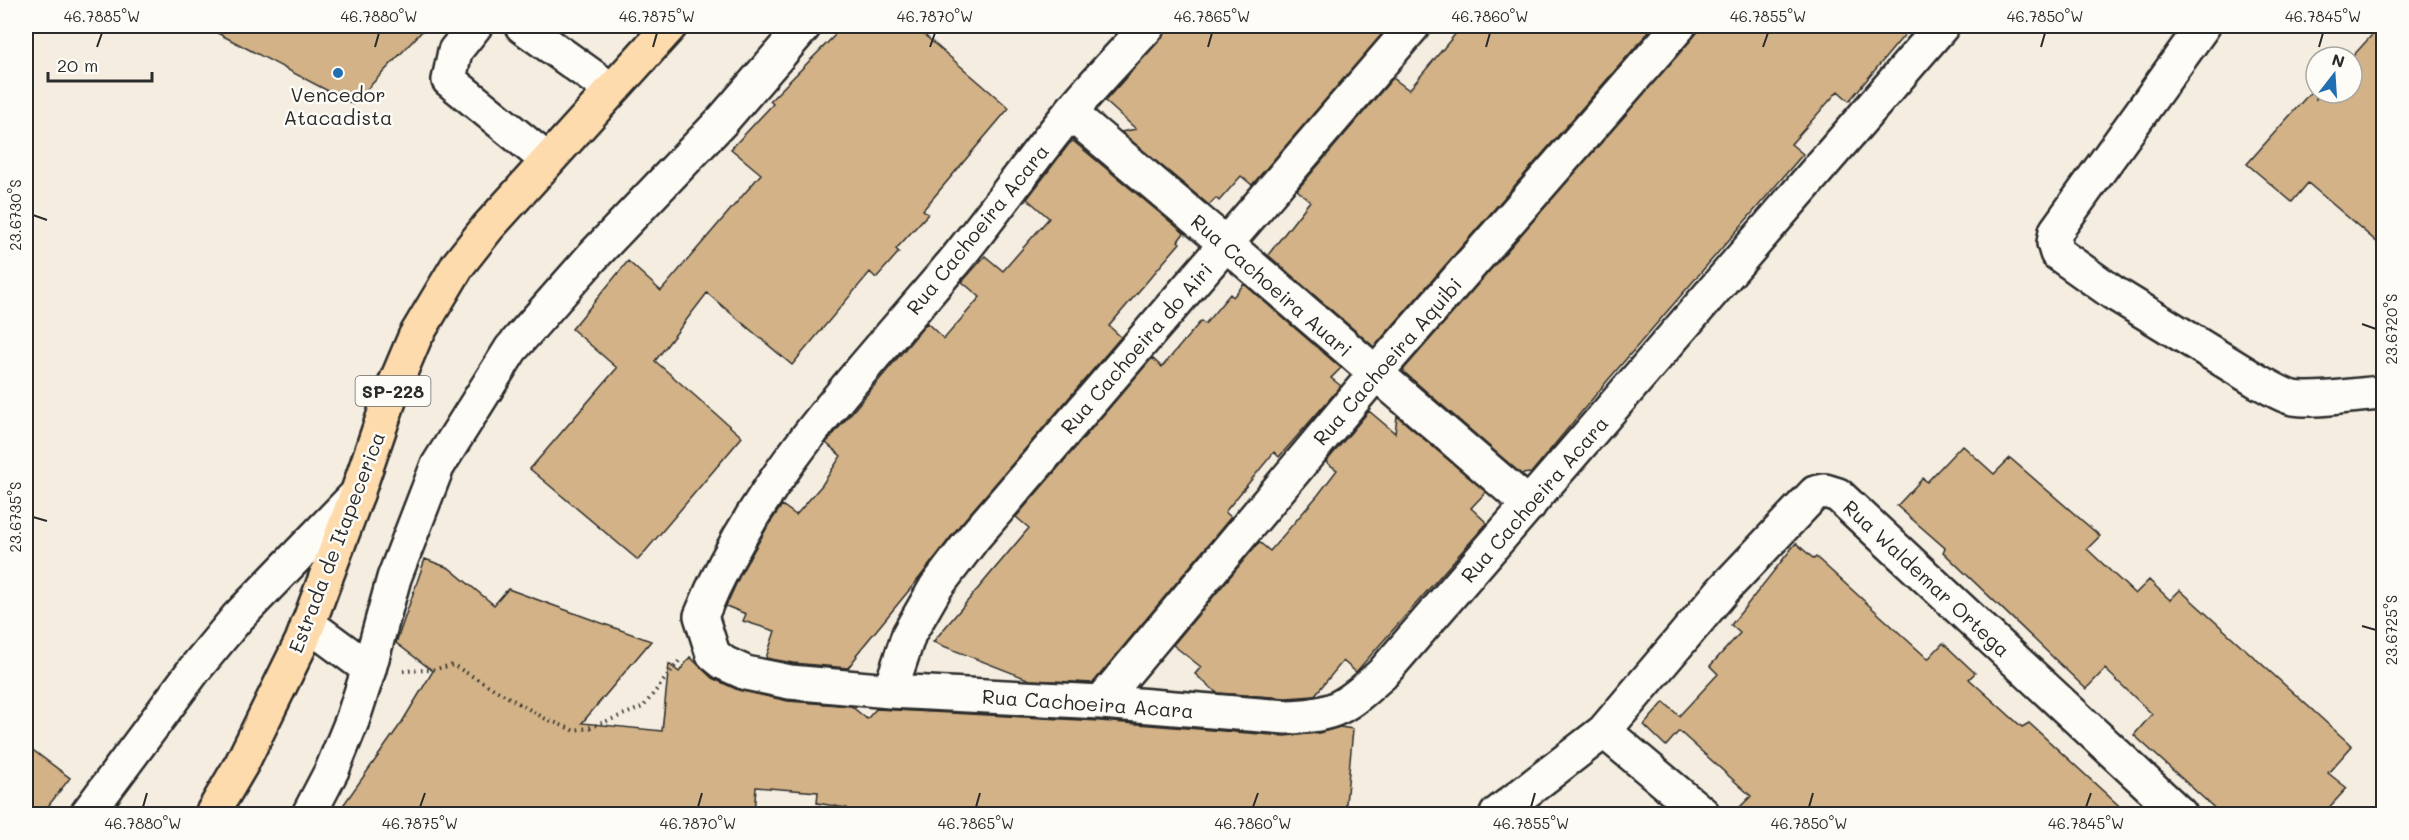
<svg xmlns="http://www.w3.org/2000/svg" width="2409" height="840" font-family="Mali,sans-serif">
<rect width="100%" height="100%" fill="#f4ede0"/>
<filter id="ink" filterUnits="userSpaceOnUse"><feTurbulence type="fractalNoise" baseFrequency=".0167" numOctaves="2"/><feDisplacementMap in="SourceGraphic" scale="12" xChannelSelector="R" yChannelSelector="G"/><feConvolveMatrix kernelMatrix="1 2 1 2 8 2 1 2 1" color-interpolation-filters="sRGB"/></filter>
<g filter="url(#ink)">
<path fill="#d2b286" stroke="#2b2b2b" stroke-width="1.5" d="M204 26H427L353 104Z
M837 26H914L1009 108 923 210 928 214 896 249 899 252 876 278 870 272 792 365 707 293 655 361 742 437 638 560 530 469 617 368 572 329 628 261 661 291 761 174 731 149 773 104 770 101 834 36Z
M1172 26H1389L1252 185 1241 176 1219 201 1216 198 1209 205 1121 132 1136 129 1105 101Z
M1462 26H1649L1652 28 1374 347 1268 255 1310 201 1297 190 1393 78 1409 90Z
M1703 26H1912L1849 101 1838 91 1791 144 1803 154 1608 380 1531 473 1521 474 1404 372V369Z
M2380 26H2384V248L2308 183 2292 202 2247 164 2316 86V99L2321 93H2352V57Z
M1073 141 1184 233 1178 241 1180 243 1109 326 1121 337 960 525 920 577 856 655 857 656 848 668 793 663 766 658 775 631 743 621 746 614 726 606 741 573 768 526 782 505 796 515 822 485 841 456 826 443 927 323 944 339 980 297 962 282 985 256 1003 271 1049 218 1027 199 1069 144Z
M1244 284 1341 368 1331 378 1341 386 1279 457 1274 452 1225 512 1231 517 1093 683 1030 680 933 642 1029 528 1016 517 1152 358 1162 367 1201 321 1205 324 1230 294 1233 297Z
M1369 411 1395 433 1397 416 1486 492 1471 508 1487 523 1356 672 1343 661 1314 696 1286 698 1217 693 1195 674 1201 667 1173 645 1259 542 1270 551 1318 495 1337 470 1326 462Z
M1962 445 1994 474 2010 458 2100 536 2087 549 2135 594 2149 580 2170 600 2180 590 2352 746 2328 773 2347 788 2323 814H2221L2134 735 2152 714 2105 669 2086 689 1943 552 1945 548 1897 506 1923 478 1927 482Z
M1796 543 1814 559 1816 557 1928 659 1943 643 1975 673 1969 679 2022 727 2029 723 2128 814H1733L1751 796 1679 731 1666 746 1644 725 1664 702 1679 716 1718 674 1710 666 1740 633 1731 625Z
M425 559 449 568 494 605 508 589 651 641 582 723 662 731 669 664 679 672 690 657 712 678 738 690 788 701 851 706 867 719 876 709 1100 721 1284 736 1319 733 1340 727 1353 729 1345 814H846L847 808 817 803 818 792 756 787 754 814H337L402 722 433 671 396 643Z
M26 745 70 778 42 814H26Z"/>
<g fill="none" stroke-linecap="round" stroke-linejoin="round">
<g stroke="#2b2b2b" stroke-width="38">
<path id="minor" d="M475 26 455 51 449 80 547 160
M522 26 610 89
M1148 26C1122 55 1094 83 1069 114 1031 160 996 210 958 257 863 372 758 475 701 616L713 654 724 663 746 673 790 682 890 691 1101 702 1286 717C1336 716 1346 706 1382 674L1942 26
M2203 26 2056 231 2054 243 2057 253 2112 292 2259 382C2270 387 2281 395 2293 398 2316 402 2359 394 2384 393
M1070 113 1226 244 1529 505
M308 624 369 669
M890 691 909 634 936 587 974 537 1413 26
M1101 702 1375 374 1679 26
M1604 731 1703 814
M87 814 194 670 237 618 357 494
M309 814 332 770 352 721 369 669 394 578 437 467 511 349 593 256 722 121 804 26
M1497 814 1604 731 1724 589 1815 493 1825 491 1838 495 2180 814"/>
</g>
<g stroke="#2b2b2b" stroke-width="38">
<path id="major" d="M212 814 242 763 302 641 357 494 393 389 415 337 458 265 488 227 670 26"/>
</g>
<path stroke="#2b2b2b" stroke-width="4" stroke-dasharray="1.5 4.5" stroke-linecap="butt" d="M403 671 431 670 453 665 544 718 573 730 589 728 643 707 679 661"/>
<use href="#minor" stroke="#fdfcf7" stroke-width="33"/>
<use href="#major" stroke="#fedbac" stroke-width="33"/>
</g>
</g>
<path fill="none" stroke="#2b2b2b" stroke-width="2" d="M97 47 102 33M375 47 379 33M653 47 657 33M930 47 935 33M1208 47 1212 33M1486 47 1490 33M1763 47 1768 33M2041 47 2045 33M2319 47 2323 33M33 215 47 220M2362 324 2376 329M33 517 47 521M2362 626 2376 630M143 807 147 793M420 807 425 793M698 807 702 793M976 807 980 793M1253 807 1258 793M1531 807 1535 793M1809 807 1813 793M2086 807 2091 793"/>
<circle fill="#1f6fb2" stroke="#fdfcf7" stroke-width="2" cx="338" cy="73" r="6"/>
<g text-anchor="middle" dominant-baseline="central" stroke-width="5" stroke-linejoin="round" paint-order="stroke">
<rect fill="#fdfcf7" stroke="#6a6a68" stroke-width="1.5" x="355.5" y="376" width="75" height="30" rx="4.5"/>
<g font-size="18" font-weight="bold" fill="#2b2b2b">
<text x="393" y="391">SP-228</text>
</g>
<g font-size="20" fill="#2b2b2b" stroke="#fdfcf7">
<text x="338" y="94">Vencedor<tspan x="338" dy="23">Atacadista</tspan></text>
</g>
<g font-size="20" fill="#2b2b2b" stroke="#fdfcf7">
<text transform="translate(977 229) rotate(-51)">Rua Cachoeira Acara</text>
<text transform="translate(1272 285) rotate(41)">Rua Cachoeira Auari</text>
<text transform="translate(1136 348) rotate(-49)">Rua Cachoeira do Airi</text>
<text transform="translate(1387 361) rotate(-49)">Rua Cachoeira Aquibi</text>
<text transform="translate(1534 499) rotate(-49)">Rua Cachoeira Acara</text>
<text transform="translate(336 542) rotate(-69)">Estrada de Itapecerica</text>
<text transform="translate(1927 578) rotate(43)">Rua Waldemar Ortega</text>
<text transform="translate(1088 703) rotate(4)">Rua Cachoeira Acara</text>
</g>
</g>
<rect width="2409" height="840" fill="none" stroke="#fdfcf7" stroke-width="66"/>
<g transform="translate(2334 75) rotate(17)"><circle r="28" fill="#fdfcf7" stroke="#a9a8a5" stroke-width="1.5"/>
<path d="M0-4.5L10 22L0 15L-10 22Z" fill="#1f6fb2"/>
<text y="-9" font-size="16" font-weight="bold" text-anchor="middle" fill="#2b2b2b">N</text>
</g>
<path d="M48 72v9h104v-9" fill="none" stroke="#2b2b2b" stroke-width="3"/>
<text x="57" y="72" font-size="18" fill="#2b2b2b" stroke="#fdfcf7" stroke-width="4.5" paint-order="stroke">20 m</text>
<rect x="33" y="33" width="2343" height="774" fill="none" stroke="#2b2b2b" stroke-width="2"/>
<g font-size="15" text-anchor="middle" fill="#2b2b2b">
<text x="102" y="22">46.7885°W</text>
<text x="379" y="22">46.7880°W</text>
<text x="657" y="22">46.7875°W</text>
<text x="935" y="22">46.7870°W</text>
<text x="1212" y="22">46.7865°W</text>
<text x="1490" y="22">46.7860°W</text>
<text x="1768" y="22">46.7855°W</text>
<text x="2045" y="22">46.7850°W</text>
<text x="2323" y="22">46.7845°W</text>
<text transform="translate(16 215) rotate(-90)" y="5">23.6730°S</text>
<text transform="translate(2392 329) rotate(-90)" y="5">23.6720°S</text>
<text transform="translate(16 517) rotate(-90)" y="5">23.6735°S</text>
<text transform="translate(2392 630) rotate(-90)" y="5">23.6725°S</text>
<text x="143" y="829">46.7880°W</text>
<text x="420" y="829">46.7875°W</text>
<text x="698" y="829">46.7870°W</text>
<text x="976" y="829">46.7865°W</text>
<text x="1253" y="829">46.7860°W</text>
<text x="1531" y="829">46.7855°W</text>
<text x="1809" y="829">46.7850°W</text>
<text x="2086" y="829">46.7845°W</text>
</g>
</svg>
